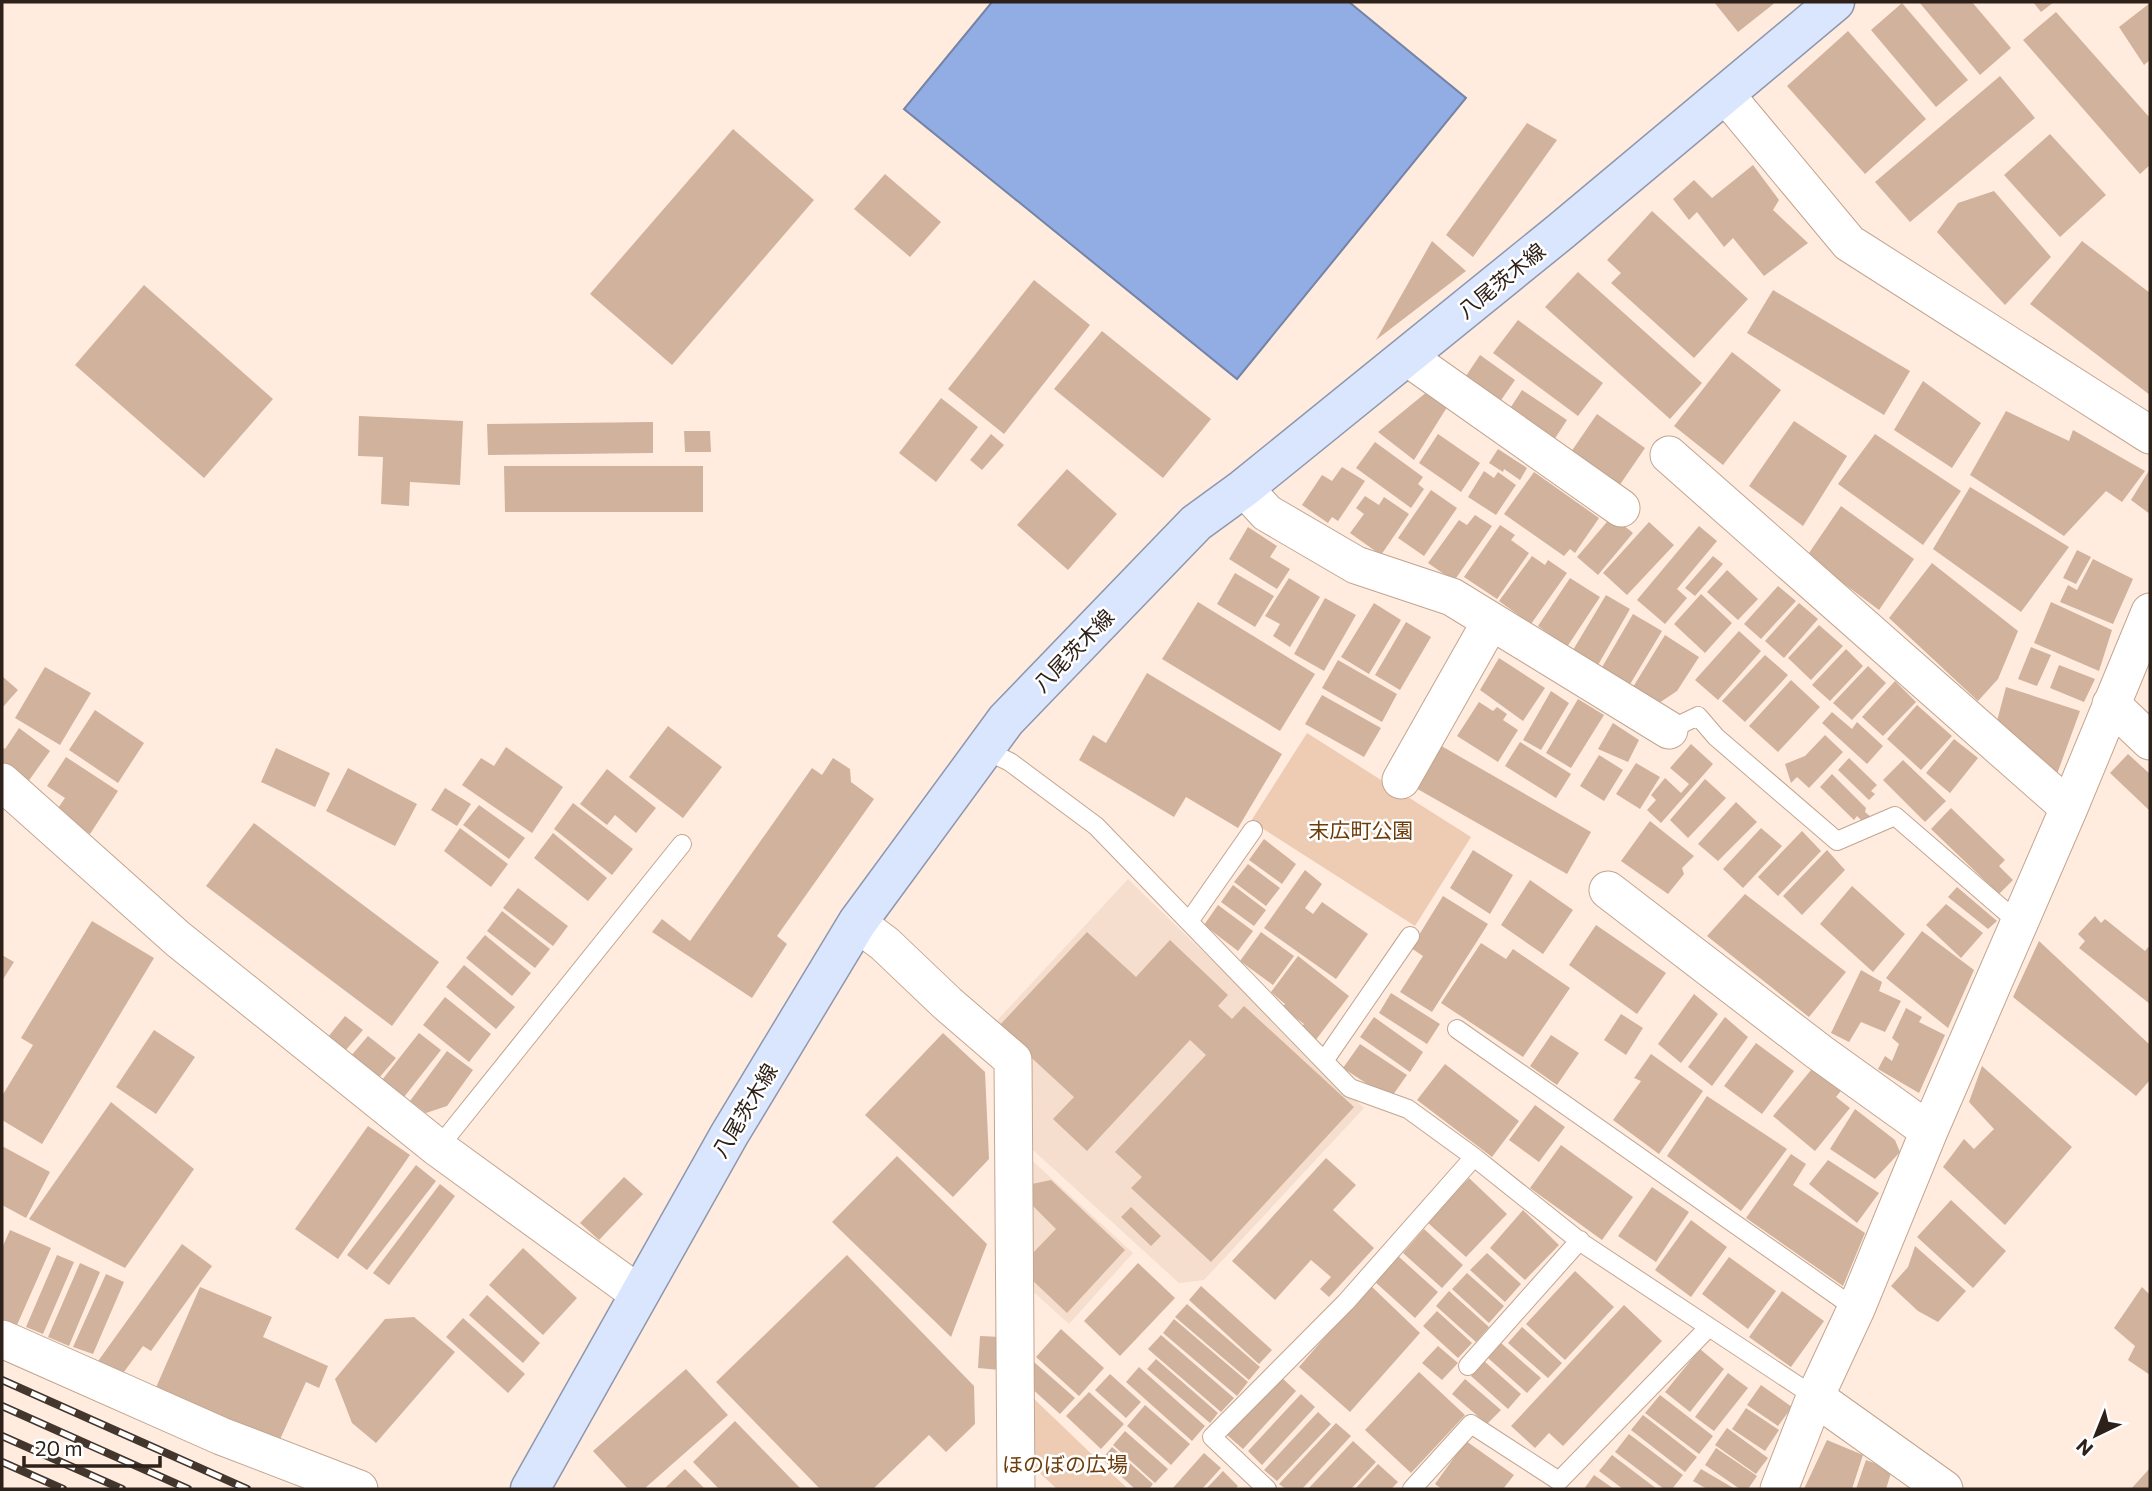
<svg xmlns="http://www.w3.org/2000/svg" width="2152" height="1491" font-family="Commissioner,'Noto Sans JP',sans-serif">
<rect width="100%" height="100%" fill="#ffecde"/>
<path fill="#f5decd" d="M1128 879 1364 1108 1204 1280 1179 1283 1023 1141 992 1026Z
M1025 1154 1133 1253 1069 1324 1028 1287Z"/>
<path fill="#eeccb3" d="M1307 733 1471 837 1415 926 1251 821Z
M1030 1395 1128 1489H1057L1029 1463Z"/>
<path fill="#92ade3" stroke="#7483a6" stroke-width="2" d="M992 2H1349L1466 98 1237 379 904 109Z"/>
<path fill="#d1b29c" d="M1714 2H1776L1738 32Z
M1919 2H1972L2011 48 1980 75Z
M2033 2H2054L2041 12Z
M1902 3 1968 80 1936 107 1871 30Z
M2150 3V60L2144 65 2119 27Z
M2056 12 2150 118V165L2140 174 2023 40Z
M1848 31 1926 119 1865 174 1787 86Z
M2000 76 2035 118 1910 222 1875 182Z
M1527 123 1557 140 1473 257 1446 235Z
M733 129 814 200 672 365 590 294Z
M2050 134 2106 195 2060 237 2004 175Z
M1753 165 1779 200 1773 210 1808 243 1764 276 1733 238 1724 247 1697 212 1689 220 1673 199 1694 180 1712 198Z
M885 174 941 222 910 257 854 209Z
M1994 191 2051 257 2005 305 1937 232 1958 203Z
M1652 211 1748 299 1694 358 1611 283 1621 273 1607 260Z
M1432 241 1466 271 1376 340Z
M2082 241 2150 293V395L2030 304Z
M1578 272 1702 383 1670 419 1545 307Z
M1034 280 1090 325 1004 434 948 389Z
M144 285 273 399 204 478 75 365Z
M1773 290 1910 371 1884 415 1747 333Z
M1518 320 1603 383 1578 416 1493 353Z
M1102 331 1211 419 1163 478 1054 389Z
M1732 352 1781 390 1723 465 1674 426Z
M1480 355 1515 380 1497 406 1462 382Z
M1923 381 1981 423 1952 468 1894 430Z
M1522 390 1567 420 1550 446 1505 416Z
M1428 391 1449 404 1414 460 1378 432Z
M941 398 978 427 936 482 899 453Z
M2006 411 2069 441 2073 430 2145 471 2122 502 2106 491 2064 536 1970 475Z
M1597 414 1645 448 1619 486 1571 452Z
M359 416 463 421 460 485 410 482 409 506 381 504 383 457 358 456Z
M1794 421 1847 456 1803 526 1749 486Z
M653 422V453L488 455 487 424Z
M684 431H710L711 452H685Z
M991 434 1004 445 982 470 970 460Z
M1438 434 1480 463 1461 492 1419 463Z
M1875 434 1961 491 1923 545 1838 484Z
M1375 442 1423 477 1418 484 1424 489 1411 508 1356 468Z
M1498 449 1527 468 1520 480 1504 469 1503 472 1489 463Z
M504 466H703V512H505Z
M1342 467 1365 481 1338 521 1332 517 1328 523 1302 505 1322 475 1332 481Z
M1067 469 1117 514 1068 570 1017 525Z
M2150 469V514L2131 500Z
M1484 471 1494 478 1498 472 1516 485 1496 515 1468 497Z
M1534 472 1599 518 1575 553 1570 549 1564 556 1504 514Z
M1970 487 2069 547 2021 612 1933 549Z
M1431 490 1457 508 1424 556 1398 538Z
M1365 496 1379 505 1384 497 1409 514 1381 555 1350 533 1364 514 1356 508Z
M1841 506 1914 559 1879 610 1807 556Z
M1475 515 1492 526 1454 581 1428 563 1459 520 1467 525Z
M1612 516 1633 533 1598 575 1577 557Z
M1649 522 1674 545 1627 595 1603 573Z
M1500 525 1515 535 1511 540 1529 553 1497 599 1464 577Z
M1699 526 1717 541 1677 589 1687 598 1665 624 1637 600Z
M1248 527 1277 546 1270 557 1290 569 1277 589 1229 559Z
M2077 550 2091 557 2076 584 2063 578Z
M1532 556 1545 565 1548 560 1567 573 1531 624 1499 601Z
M1713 556 1723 564 1695 596 1685 588Z
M2093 559 2133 579 2113 624 2060 602 2068 585 2077 590Z
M1932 563 2018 631 1998 679 1978 701 1889 618Z
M1727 570 1758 599 1738 620 1707 592Z
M1235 573 1274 596 1255 627 1217 604Z
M1289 578 1320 597 1290 647 1273 636 1280 624 1265 616Z
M1570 578 1600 597 1567 647 1538 626Z
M1778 586 1796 601 1761 639 1744 624Z
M1701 594 1732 623 1705 653 1674 624Z
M1606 595 1630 609 1598 665 1573 650Z
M1325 598 1356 615 1324 671 1294 654Z
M1198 602 1315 674 1280 731 1162 659Z
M2051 602 2112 630 2099 671 2034 643Z
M1374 603 1401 620 1369 674 1341 657Z
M1799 603 1818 619 1784 658 1765 641Z
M1633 614 1662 631 1629 686 1601 669Z
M1406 622 1431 637 1400 690 1375 675Z
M1819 625 1843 646 1811 680 1788 658Z
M1739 631 1761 651 1718 700 1695 680Z
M1665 635 1699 657 1677 691 1659 703 1633 687Z
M2031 647 2051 655 2037 686 2018 679Z
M1846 649 1863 666 1830 701 1812 685Z
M1765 655 1788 675 1745 722 1722 701Z
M1499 658 1545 688 1523 721 1480 690Z
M1338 660 1397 694 1382 722 1322 688Z
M2059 665 2095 679 2084 702 2050 688Z
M1868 666 1886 683 1852 720 1833 703Z
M45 667 91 693 60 745 15 718Z
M1147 673 1282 754 1238 828 1186 797 1174 817 1079 760 1093 735 1106 743Z
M2 676 18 690 2 708Z
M1791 680 1820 707 1778 752 1749 726Z
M1895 681 1916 702 1883 736 1862 717Z
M2006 687 2080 711 2057 774 1997 721Z
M1551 691 1569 703 1541 750 1523 740Z
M1322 695 1381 728 1364 757 1305 724Z
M1578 699 1604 715 1571 768 1546 753Z
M1479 702 1493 711 1497 707 1507 714 1503 720 1518 730 1498 762 1457 736Z
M1917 705 1952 736 1921 770 1887 739Z
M95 710 144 743 118 783 69 750Z
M1832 712 1852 729 1857 722 1883 746 1867 764 1822 723Z
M1613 723 1639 740 1628 762 1598 749Z
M668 726 722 767 683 818 629 777Z
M19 728 50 751 25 786 2 769V747L5 749Z
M1825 735 1843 752 1809 788 1797 777 1791 783 1785 764 1805 756Z
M1954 739 1978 758 1950 793 1926 773Z
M1520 742 1571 774 1556 798 1505 766Z
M1438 744 1591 832 1567 874 1414 787Z
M1691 744 1713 764 1661 823 1647 810 1656 800 1651 795 1665 778 1681 793 1689 784 1670 768Z
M506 747 563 787 532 833 462 785 481 758 494 766Z
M276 748 330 773 315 807 261 782Z
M2128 754 2150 774V811L2110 773Z
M1599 755 1623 770 1604 801 1580 786Z
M66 757 118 791 90 834 56 811 65 798 47 786Z
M833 758 850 769 851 782 874 799 777 936 787 944 752 998 652 932 662 919 690 941 812 768 822 775Z
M1849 758 1877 785 1871 791 1875 794 1869 800 1838 770Z
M1903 760 1946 801 1925 822 1883 780Z
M1636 763 1660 777 1640 809 1616 794Z
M348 768 417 804 395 846 326 811Z
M607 769 656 808 636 833 615 815 607 825 580 804Z
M1832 774 1866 808 1865 812 1871 817 1864 823 1857 816 1854 820 1820 787Z
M1705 779 1726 798 1688 838 1670 820Z
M445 788 471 804 457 826 431 810Z
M1736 802 1757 822 1718 861 1698 844Z
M573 803 633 849 612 875 554 829Z
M479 805 525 838 509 859 463 825Z
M1951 808 2005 860 1999 866 2013 880 1999 894 1931 829Z
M1650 821 1694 856 1682 868 1684 874 1668 894 1621 861Z
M254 823 439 962 392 1026 206 886Z
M460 828 508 864 491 887 444 851Z
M1761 828 1782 846 1743 888 1723 869Z
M1802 831 1821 851 1778 896 1758 877Z
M553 833 607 878 588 901 534 858Z
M1264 839 1296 864 1282 884 1249 860Z
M1473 850 1513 875 1490 914 1450 888Z
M1827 850 1845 870 1802 915 1783 896Z
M1248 864 1280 888 1266 906 1234 882Z
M1305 870 1322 884 1305 908 1313 914 1322 902 1368 934 1336 979 1264 928Z
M1530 880 1573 910 1543 954 1501 925Z
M1233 885 1266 910 1254 926 1221 902Z
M1852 886 1905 934 1873 972 1820 924Z
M1957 887 1997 921 1988 929 1948 897Z
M518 888 568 926 553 946 503 908Z
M1745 894 1846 972 1809 1017 1707 936Z
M1443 896 1488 924 1432 1012 1400 992 1423 956 1411 948Z
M1946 904 1983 933 1961 958 1926 925Z
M1218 905 1253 931 1238 951 1204 925Z
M502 911 550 949 535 968 487 931Z
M2095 916 2101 923 2105 919 2145 951 2150 945V1004L2079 948 2085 941 2078 934Z
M92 921 154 958 42 1144 2 1120V1096L33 1045 21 1038Z
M1596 925 1666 973 1637 1014 1569 965Z
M1922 931 1974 970 1948 1028 1886 978Z
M1087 932 1136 977 1170 940 1228 995 1218 1006 1232 1019 1244 1006 1354 1107 1211 1262 1131 1188 1142 1177 1115 1152 1206 1055 1190 1040 1087 1151 1053 1119 1074 1097 998 1027Z
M1261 932 1294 956 1273 985 1240 961Z
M485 935 531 973 512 996 466 958Z
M2039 941 2150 1045V1080L2136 1096 2013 997Z
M1481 943 1506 959 1513 949 1570 988 1523 1057 1441 1003Z
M2 955 14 962 2 981Z
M1298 956 1349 996 1315 1041 1300 1029 1304 1024 1282 1008 1285 1004 1271 992Z
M464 965 515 1007 496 1029 446 987Z
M1861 970 1882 982 1879 991 1901 1001 1885 1032 1861 1022 1849 1042 1831 1033Z
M1391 993 1440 1024 1427 1044 1379 1013Z
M1694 994 1718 1014 1681 1063 1658 1044Z
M445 997 491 1034 469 1062 423 1025Z
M1906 1008 1922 1017 1919 1022 1945 1035 1919 1093 1878 1069 1885 1056 1892 1061 1899 1044 1892 1038Z
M1621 1014 1643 1028 1626 1055 1604 1040Z
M345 1016 363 1030 345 1051 328 1037Z
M1374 1017 1423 1052 1410 1072 1360 1037Z
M1725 1017 1748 1037 1712 1086 1688 1067Z
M154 1030 195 1057 156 1114 116 1087Z
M419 1033 441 1050 404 1097 382 1080Z
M943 1033 985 1072 989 1159 953 1197 865 1115Z
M1551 1035 1579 1053 1557 1085 1530 1066Z
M368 1036 396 1058 378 1079 350 1057Z
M1756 1043 1794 1071 1762 1114 1724 1086Z
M1360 1044 1407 1075 1390 1099 1343 1068Z
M447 1051 473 1070 447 1106 426 1113 410 1101Z
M1651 1054 1703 1091 1659 1154 1613 1120 1641 1081 1634 1078Z
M1445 1064 1519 1121 1492 1157 1417 1100Z
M1816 1064 1844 1087 1836 1097 1850 1108 1815 1151 1773 1116Z
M1982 1066 2072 1147 2005 1225 1943 1167 1964 1139 1974 1149 1994 1129 1969 1102Z
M1707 1096 1787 1149 1741 1211 1667 1156Z
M111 1102 194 1169 125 1268 29 1219Z
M1535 1105 1565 1127 1539 1162 1509 1140Z
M1855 1109 1895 1140 1900 1152 1875 1179 1830 1149Z
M368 1126 410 1155 338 1259 295 1229Z
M1561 1145 1633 1197 1602 1240 1530 1188Z
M2 1146 50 1172 26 1218 2 1205Z
M1791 1154 1806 1164 1793 1185 1865 1233 1843 1286 1746 1218Z
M897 1156 987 1244 951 1337 832 1222Z
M1326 1158 1356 1185 1333 1210 1374 1248 1329 1297 1320 1289 1331 1277 1311 1260 1275 1300 1232 1261Z
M1828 1160 1879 1193 1857 1223 1809 1184Z
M416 1165 436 1181 367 1270 347 1255Z
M624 1177 643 1194 599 1240 580 1223Z
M1469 1178 1507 1214 1466 1257 1427 1222Z
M1051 1180 1125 1250 1067 1313 1030 1278 1029 1257 1056 1229 1030 1203 1027 1185Z
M440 1184 455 1196 389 1285 373 1273Z
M1652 1187 1689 1212 1656 1262 1618 1236Z
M1951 1200 2006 1251 1973 1288 1917 1237Z
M1131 1207 1161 1236 1151 1246 1121 1217Z
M1523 1210 1559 1245 1525 1280 1490 1248Z
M1691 1220 1727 1247 1691 1297 1655 1270Z
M1424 1229 1463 1265 1442 1288 1403 1253Z
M10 1230 51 1248 17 1325 2 1319V1248Z
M182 1244 212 1266 151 1351 143 1346 118 1380 96 1364Z
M1915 1246 1966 1291 1938 1322 1918 1311 1891 1286 1908 1267Z
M523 1248 577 1298 543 1335 489 1285Z
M1487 1253 1521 1284 1505 1302 1470 1270Z
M57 1255 74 1262 43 1334 26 1327Z
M847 1255 974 1386 975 1424 946 1452 929 1435 873 1489H820L716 1382Z
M1398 1256 1438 1292 1415 1318 1374 1281Z
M1729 1257 1776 1291 1748 1329 1702 1294Z
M80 1263 100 1272 69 1346 48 1337Z
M1138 1263 1175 1298 1120 1356 1084 1321Z
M1575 1271 1614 1307 1565 1360 1526 1324Z
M1467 1273 1504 1306 1489 1323 1452 1289Z
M106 1274 124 1282 93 1354 73 1347Z
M1370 1285 1420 1333 1350 1412 1299 1367Z
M1201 1286 1272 1350 1259 1364 1189 1300Z
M200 1287 272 1317 263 1337 328 1366 319 1388 306 1382 277 1446 154 1392Z
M2142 1287 2150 1295V1375L2128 1360 2135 1346 2114 1328Z
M1449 1291 1489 1327 1476 1342 1436 1306Z
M1782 1291 1824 1321 1791 1367 1749 1337Z
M487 1295 540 1343 523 1363 469 1315Z
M1187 1304 1260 1367 1249 1380 1175 1317Z
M1624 1305 1662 1341 1563 1446 1549 1433 1535 1448 1511 1426Z
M1437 1311 1472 1343 1458 1358 1423 1326Z
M414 1317 455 1352 376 1443 352 1423 335 1379 385 1319Z
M463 1318 525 1374 508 1393 446 1337Z
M1174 1319 1248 1382 1237 1396 1163 1333Z
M1522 1327 1562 1363 1548 1378 1508 1343Z
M1061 1329 1104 1368 1079 1396 1036 1357Z
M1161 1335 1234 1398 1221 1412 1148 1349Z
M980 1336 1001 1337 1000 1370 978 1368Z
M1501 1343 1541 1378 1527 1393 1488 1358Z
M1438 1346 1458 1363 1442 1380 1422 1363Z
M1700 1349 1724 1369 1690 1412 1665 1392Z
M1156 1359 1218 1413 1210 1423 1147 1369Z
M1484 1361 1521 1394 1508 1409 1471 1376Z
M1034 1362 1075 1398 1060 1414 1020 1378Z
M1139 1367 1205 1426 1192 1441 1126 1382Z
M686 1369 728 1415 644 1489H628L593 1451Z
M1419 1372 1465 1415 1411 1473 1365 1430Z
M1728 1373 1748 1388 1714 1431 1695 1417Z
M1110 1374 1141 1402 1126 1418 1095 1390Z
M1280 1376 1296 1391 1243 1449 1227 1435Z
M1465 1379 1501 1410 1487 1424 1452 1394Z
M1761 1385 1792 1407 1778 1426 1747 1405Z
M1089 1392 1124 1424 1101 1449 1066 1416Z
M1301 1394 1315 1407 1262 1465 1248 1451Z
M1660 1395 1713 1436 1699 1454 1645 1413Z
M1145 1405 1190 1444 1171 1465 1127 1426Z
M1746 1408 1779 1430 1765 1451 1732 1429Z
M1318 1412 1331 1424 1277 1481 1264 1470Z
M1643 1415 1697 1457 1685 1472 1631 1430Z
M735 1421 801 1489H719L693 1462Z
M1336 1423 1351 1436 1302 1489H1286L1279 1484Z
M1727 1428 1768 1458 1756 1474 1715 1445Z
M1125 1431 1168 1469 1155 1483 1113 1445Z
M1629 1434 1683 1475 1672 1489H1664L1615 1452Z
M1827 1440 1863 1455 1852 1489H1804Z
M1353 1441 1376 1462 1351 1489H1308Z
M1466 1441 1514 1475 1503 1489H1442L1435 1484Z
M1112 1447 1153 1484 1149 1489H1135L1102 1459Z
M1716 1448 1757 1476 1748 1489H1740L1705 1465Z
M1204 1453 1221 1468 1202 1489H1172Z
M1612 1455 1657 1489H1623L1599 1471Z
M1866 1460 1892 1470 1886 1489H1856Z
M1378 1464 1398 1482 1391 1489H1355Z
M2150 1468V1489H2131Z
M685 1469 705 1489H664Z
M1701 1469 1735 1489H1707L1693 1481Z
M1223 1471 1238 1486 1235 1489H1206Z
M1594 1475 1614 1489H1584Z"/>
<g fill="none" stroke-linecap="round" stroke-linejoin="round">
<g stroke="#c3a58f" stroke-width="20">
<path id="lane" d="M1669 730 1698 716 1716 737 1837 841 1895 816 2020 924
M983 749 1010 762 1096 826 1350 1088 1408 1109 1474 1157 1582 1243 1815 1397
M1190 920 1253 830
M1457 1029 1856 1309
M1324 1061 1410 936
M438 1148 682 844
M1468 1366 1580 1240
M1267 1489 1212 1437 1346 1302 1474 1157
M1412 1489 1471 1424 1559 1481 1709 1327"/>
</g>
<g stroke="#c3a58f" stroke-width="39">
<path id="street" d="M1725 94 1849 243 2150 435
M1407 357 1621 508
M1669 455 2069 808
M1244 488 1267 513 1356 565 1452 597 1669 730
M2111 704 2150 741
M1401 780 1491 621
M2 782 178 939 438 1148 639 1294
M1608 890 1819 1052 1929 1131
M857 923 885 944 948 1004 1013 1060 1016 1489
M2 1339 221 1436 359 1489
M1815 1397 1944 1489
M1779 1489 1815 1397 1856 1309 1929 1131 2069 808 2150 612"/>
</g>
<g stroke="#8e97ad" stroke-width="41">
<path id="primary" d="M530 1489 729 1135 857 923 1006 720 1196 523 1244 488 1560 232 1835 2"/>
</g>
<use href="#lane" stroke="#fff" stroke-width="18"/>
<use href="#street" stroke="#fff" stroke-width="37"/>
<use href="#primary" stroke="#dae6fe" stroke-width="38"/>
<g stroke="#43362d" stroke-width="8">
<path id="rail" d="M2 1380 247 1489
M2 1406 188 1489
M2 1436 122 1489
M2 1462 63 1489"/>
</g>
<use href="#rail" stroke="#fff" stroke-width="5" stroke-dasharray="16" stroke-linecap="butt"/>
</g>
<g text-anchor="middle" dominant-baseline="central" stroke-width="5" stroke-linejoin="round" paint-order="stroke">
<g font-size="21" fill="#2d2119" stroke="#fff">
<text transform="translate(1501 280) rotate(-39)">八尾茨木線</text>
<text transform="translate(1073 650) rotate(-46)">八尾茨木線</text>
<text transform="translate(744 1110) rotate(-59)">八尾茨木線</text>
</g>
<g font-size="21" fill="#6e3c0b" stroke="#fff">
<text x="1361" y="829">末広町公園</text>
<text x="1065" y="1463">ほのぼの広場</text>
</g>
</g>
<rect width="2152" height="1491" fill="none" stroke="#2d2119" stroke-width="7"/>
<g transform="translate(2096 1435) rotate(223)" stroke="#ffffff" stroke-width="5" paint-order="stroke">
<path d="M0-5L12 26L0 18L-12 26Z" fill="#2d2119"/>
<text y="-10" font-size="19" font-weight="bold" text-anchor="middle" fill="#2d2119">N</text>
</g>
<path d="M24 1456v10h136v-10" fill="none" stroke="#2d2119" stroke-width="3.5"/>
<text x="35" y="1456" font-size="21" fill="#2d2119" stroke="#ffffff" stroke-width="5" paint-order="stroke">20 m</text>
</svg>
